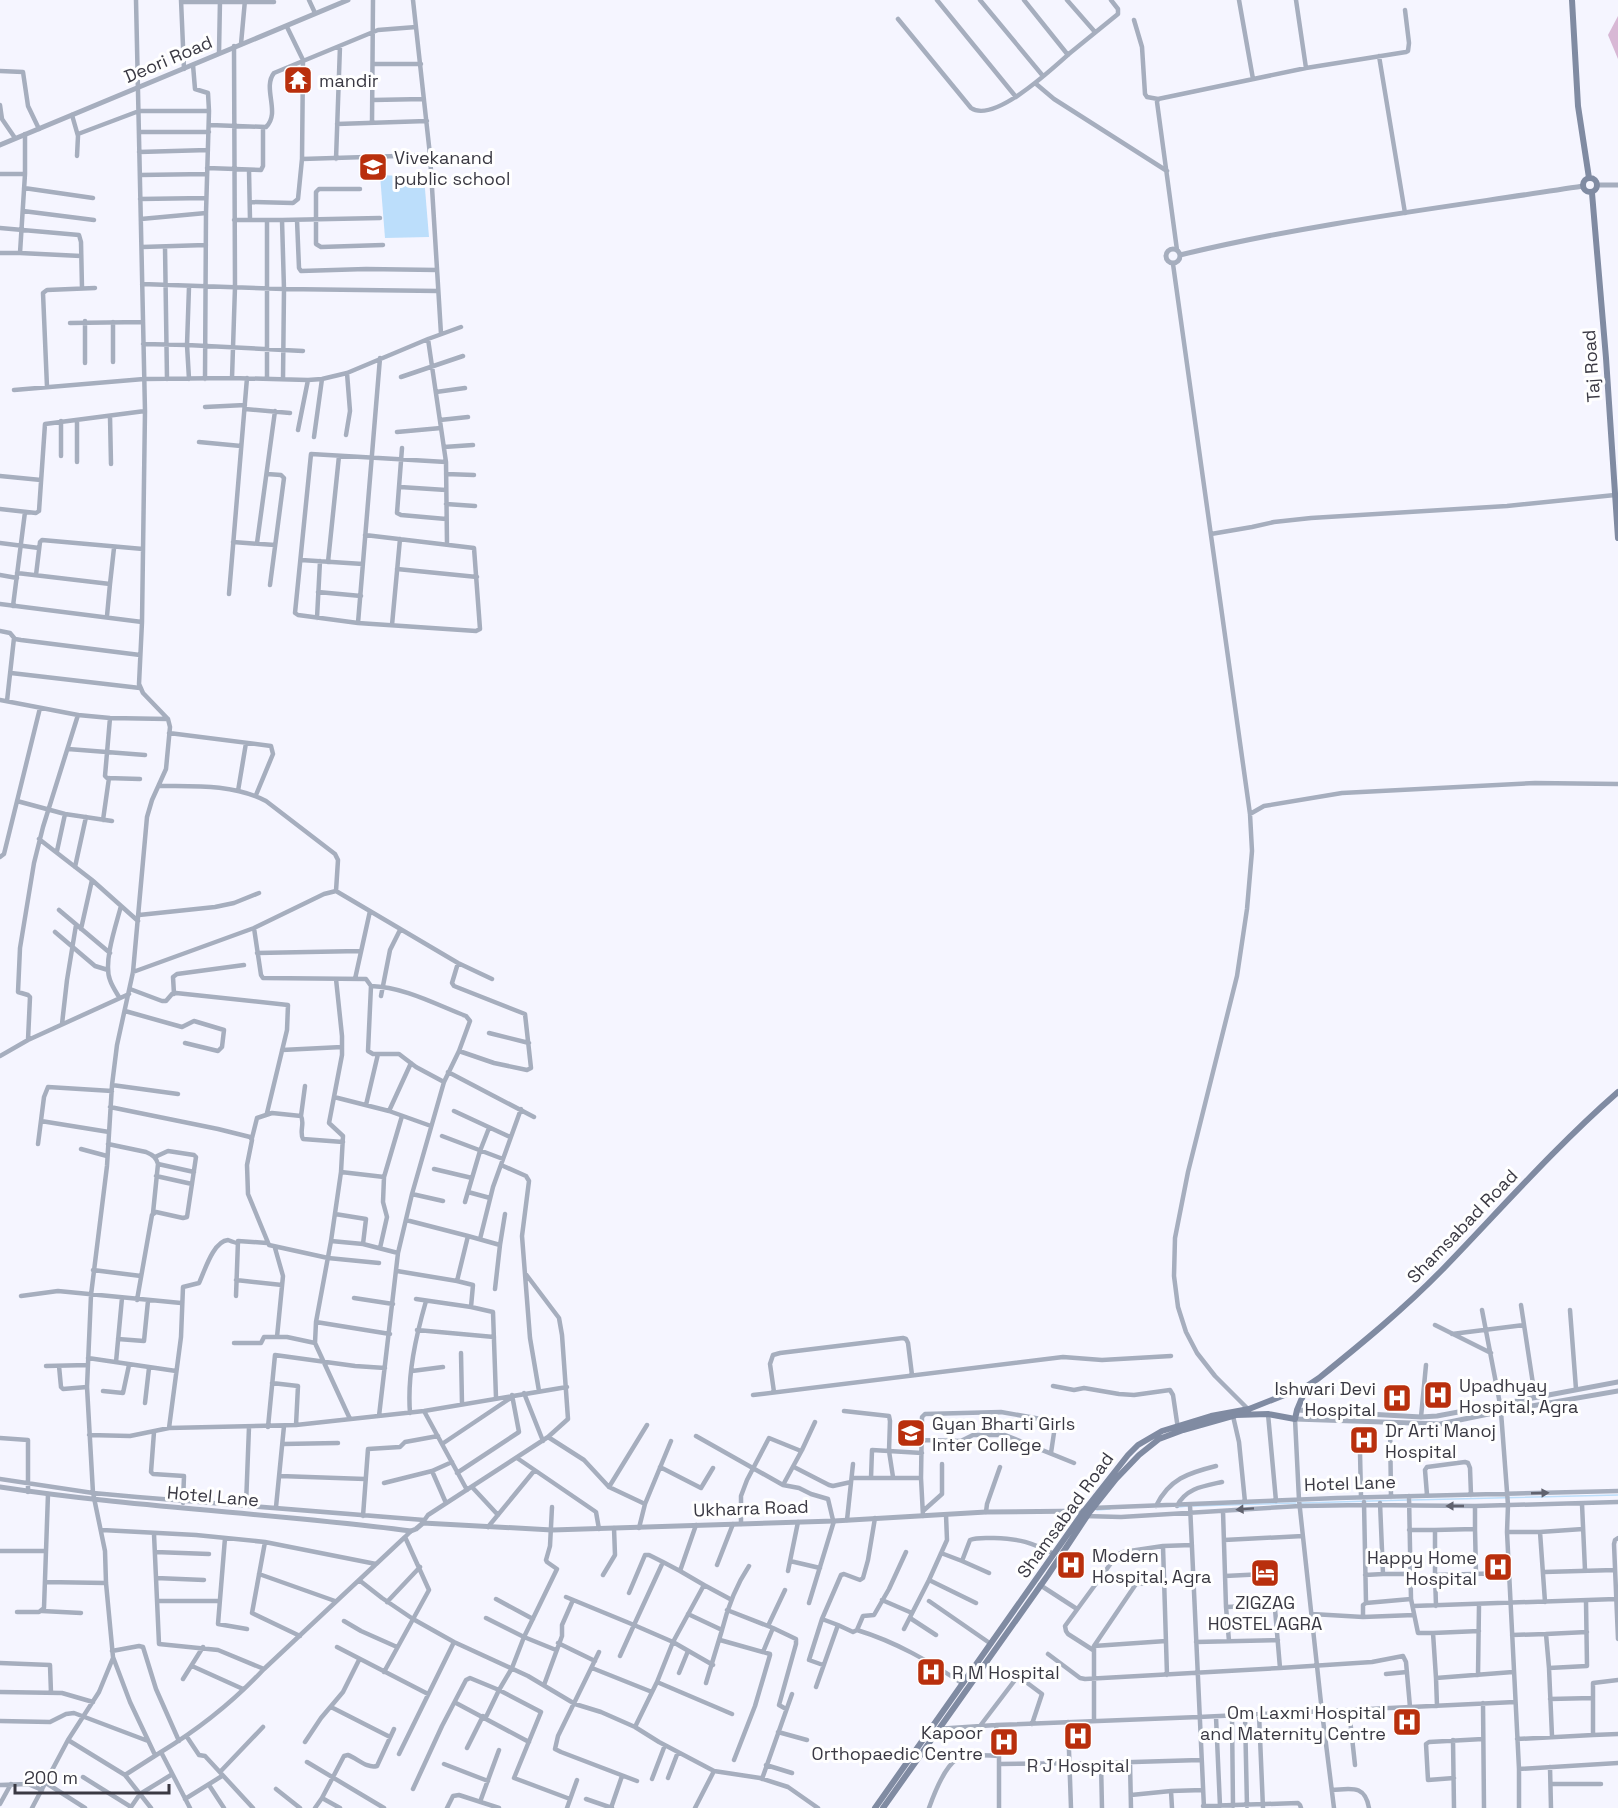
<svg xmlns="http://www.w3.org/2000/svg" width="1618" height="1808" font-family="'Space Grotesk',sans-serif">
<rect width="100%" height="100%" fill="#f5f5ff"/>
<path fill="#d8b8d5" d="M1618 16V59L1608 35Z"/>
<path fill="#bcdefb" d="M380 175 424 177 429 237 385 238Z"/>
<g fill="none" stroke-linecap="round" stroke-linejoin="round">
<path stroke="#bcdefb" stroke-width="1.5" d="M1412 1500 1618 1495
M1301 1503 1407 1500
M1193 1506 1296 1503
M1178 1507 1188 1506
M1097 1510 1110 1509"/>
<path stroke="#a6aebe" stroke-width="4.5" d="M136 0 145 411 142 622 139 684 143 693 168 719 170 727 166 769 152 800 147 817 133 972 117 1045 112 1085 107 1166 91 1295 87 1387 93 1493 105 1551 106 1583 113 1657 130 1702 155 1755
M181 0 184 69
M309 0 315 13
M413 0 430 155 441 334
M937 0 1016 97
M980 0 1043 76
M1024 0 1068 55
M1067 0 1095 32
M1239 0 1253 79
M1296 0 1306 68
M182 2H274
M898 19 971 108C994 124 1053 68 1070 53 1086 40 1102 27 1118 14V9L1111 0
M1134 20 1142 47 1145 94 1147 97 1158 99
M241 44 245 0
M219 53 220 0
M1379 56 1405 213
M373 64H421
M0 71 23 72 28 106 39 129
M1035 83 1054 99 1167 171
M373 100 424 99
M0 105 2 119 15 138
M72 115 78 136 77 156
M372 123 373 0
M337 124 427 121
M210 125 266 127C281 113 262 88 274 73L378 30 416 27
M139 132H209
M25 134V174L20 253 81 256
M78 134 139 111H209L208 93 195 89 193 65
M139 152 208 150
M302 159 430 155
M336 159 340 46
M207 168 261 170 263 166V128
M249 170 250 220
M0 174H25
M140 175 207 174
M24 188 93 198
M360 189H319L316 192V244L321 247 383 245
M140 199 206 198
M250 202 293 203 298 199 302 159 303 60 287 27
M23 211 94 220
M141 219 206 213
M234 220H282L380 218
M282 220 284 289 283 379
M297 220 299 268 301 271 366 269 437 270
M0 228 79 235 81 242 82 288
M142 247 206 245
M165 247 167 379
M1177 250 1157 102 1158 99 1306 68 1406 52 1408 51 1409 43 1405 10
M0 253H20
M1173 264 1250 814 1252 851 1247 909 1237 976 1188 1172 1175 1238 1174 1276 1178 1307 1186 1332 1197 1353 1215 1376 1249 1410
M142 284 284 289 438 291
M85 321V363
M70 323 143 322
M428 339 446 462 447 544
M143 344 187 345 303 351
M113 362V322
M401 377 463 356
M232 378 235 287 234 46
M267 378V220
M189 379 187 345 189 287
M205 379 206 213 209 111
M47 387 43 293 47 290 95 288
M14 390 144 379 232 378 308 380 322 379 347 373 428 339 461 327
M436 392 465 388
M205 407 245 405
M245 409 290 413
M110 416 111 464
M440 420 468 417
M61 421V456
M298 430 308 380
M397 432 441 428
M346 435 350 411 347 373
M314 437 322 379
M199 442 241 446
M444 447 473 445
M402 448 397 513 401 515 446 519
M77 462V420
M267 474 281 475 284 478 270 585
M446 474 474 475
M0 476 41 480
M400 487 446 490
M446 504 475 506
M0 509 36 513 39 511 45 424 145 411
M1211 534 1252 527 1274 522 1311 518 1507 506 1615 495
M365 535 474 548 480 629 476 631 358 623 298 615 295 613 311 454 446 462
M233 542 275 545
M0 543 39 548
M257 543 275 411
M301 560 363 564
M328 562 339 456
M397 569 477 577
M17 573 110 584 114 548
M0 575 17 578
M36 575 40 542 42 540 143 549
M318 592 361 596
M229 594 247 378
M0 604 142 622
M13 606 25 512
M107 616 110 584
M317 618 320 561
M358 623 380 358
M392 625 400 539
M0 631 10 633 15 639 21 640 140 655
M11 673 140 688
M0 700 78 715 110 718 168 719
M7 701 14 638
M110 718 105 776 107 778 140 779
M169 733 271 746 273 754 256 795
M68 749 145 755
M160 786C195 786 234 784 266 801L335 854 338 860 336 891
M238 791 246 743
M17 801 65 814 112 821
M1250 814 1264 806 1342 793 1535 783 1618 784
M103 820 109 778
M39 839 92 880 138 921
M57 851 65 814
M0 857 4 854 40 708
M75 867 86 817
M59 910 110 953
M139 915 215 907 234 903 259 893
M254 928 261 975 263 978 366 979 371 986C404 987 435 1004 466 1016L470 1021 459 1051 444 1082 412 1194 398 1253 379 1416
M81 929 92 880
M55 932 95 966 108 970
M257 953 360 951
M458 963 452 983 454 986 525 1014 531 1068 527 1070 494 1063 459 1051
M133 972 254 928 324 894 336 891 458 963 492 979
M336 979 342 1036V1055L329 1123 343 1136 341 1172 331 1241 316 1322 315 1343 350 1419
M355 979 370 911
M371 986 368 1051 373 1054H399L416 1067 444 1082
M130 989 162 1001H166L172 994 176 993 288 1005 287 1030 267 1113
M174 994 173 977 177 974 244 965
M381 996 390 950 400 930
M119 997C116 992 112 986 110 980 103 962 116 925 121 906
M125 1011 182 1027 194 1021 224 1030 222 1047 218 1051 185 1043
M62 1024 67 980 76 925
M489 1033 529 1043
M28 1040 30 997 28 995 18 992 20 948 34 863 43 827 78 715
M282 1050 342 1047
M0 1056 28 1040 129 994
M448 1072 534 1117
M112 1085 178 1094
M334 1097 389 1111 431 1126
M366 1105 378 1054
M110 1107 218 1129 250 1137 252 1140 247 1165 248 1194 269 1245 328 1258 379 1263
M389 1111 411 1063
M454 1111 510 1137
M301 1116 305 1086
M41 1121 109 1132
M442 1136 503 1159
M252 1138 257 1118 272 1113 301 1116C305 1123 299 1132 303 1139L343 1142
M38 1144 44 1097 48 1087 112 1091
M108 1144 146 1152C153 1155 156 1157 158 1164L153 1213
M81 1149 107 1156
M158 1164 194 1172
M501 1165 526 1176 529 1181 522 1236 530 1338 539 1391
M434 1169 472 1178
M341 1172 384 1177
M156 1176 192 1184
M468 1192 490 1198
M412 1194 443 1201
M465 1202 480 1151 489 1128
M335 1214 366 1219 363 1244
M406 1220 468 1236
M480 1239 493 1187 521 1109
M331 1241 363 1244 398 1253
M500 1245 505 1214
M275 1248 283 1276 277 1337
M380 1248 387 1217 383 1202 384 1177 402 1116
M93 1270 141 1276
M397 1271 457 1281
M236 1280 282 1285
M495 1289 500 1245 468 1236 457 1281 473 1285 471 1307 493 1312 496 1398
M21 1296 58 1291 181 1303
M236 1296 238 1241 267 1243
M354 1298 393 1304
M416 1299 471 1307
M137 1300 152 1215 156 1212 183 1218 187 1217 196 1157 194 1155 168 1151 155 1157
M1521 1305 1535 1397
M1482 1310 1500 1404
M1570 1310 1576 1389
M316 1322 390 1334
M1435 1325 1491 1353
M417 1330 494 1337
M1452 1334 1524 1325
M118 1339 144 1341 148 1301
M234 1343H261L264 1337H287L315 1343
M461 1353 462 1404
M88 1358 176 1371
M116 1362 122 1298
M46 1366 88 1365
M59 1366 61 1387 63 1389 87 1387
M412 1371 443 1367
M272 1383 298 1386 296 1425
M1053 1386 1074 1390 1084 1388 1119 1394 1134 1395 1170 1390 1173 1395 1178 1429
M103 1391 123 1393 129 1365
M774 1392 770 1364 773 1355 780 1353 903 1338 906 1339 908 1343 912 1375
M524 1393 543 1441
M753 1395 1063 1357 1102 1360 1171 1356
M145 1403 149 1368
M424 1411 467 1490
M844 1411 889 1416 890 1421 889 1451 893 1477
M1501 1412 1508 1505 1507 1532 1519 1769V1808
M410 1413C407 1375 416 1336 426 1301
M1268 1414 1276 1501
M1233 1416 1239 1442 1245 1502
M1421 1417 1426 1365
M1295 1419 1299 1500 1322 1712 1334 1808
M1390 1423 1391 1497
M268 1427 275 1355 355 1366 385 1368
M169 1428 181 1337 183 1287 199 1283C204 1273 213 1241 228 1240 228 1240 236 1243 237 1243
M154 1432 151 1472 153 1474 184 1476 183 1503
M89 1435 130 1436 169 1428 296 1425 424 1411 567 1387
M696 1436 783 1485 802 1450 815 1422
M548 1437 584 1460 609 1487 645 1504
M0 1438 28 1440V1492
M922 1440 961 1441 973 1435H1005L1074 1463
M283 1444 338 1443
M442 1444 512 1397
M1360 1452 1361 1497
M517 1458 596 1512 599 1529
M660 1467 701 1488 713 1468
M794 1467 829 1485 833 1486 851 1482
M432 1471 446 1503
M457 1473 519 1432 512 1395
M280 1476 365 1479
M852 1478H871L872 1450 922 1453
M871 1478H921
M0 1479 93 1493 137 1497 424 1520
M384 1483 432 1471 452 1462
M783 1485 799 1488 811 1494 828 1499 833 1520
M472 1487 498 1515
M609 1487 647 1425
M1427 1495 1425 1470 1427 1467 1465 1462 1468 1463 1470 1468 1471 1495
M1409 1496 1411 1599 1418 1633H1433
M1380 1503 1383 1574H1411
M1582 1504 1585 1570
M246 1505 249 1427
M1190 1505 1204 1808
M1156 1506C1169 1479 1188 1473 1216 1466
M1177 1506C1186 1488 1204 1486 1222 1482
M276 1507 284 1426
M1092 1508 1337 1498 1618 1491
M923 1511 942 1494V1464
M1223 1511 1226 1607
M986 1512 987 1504 1000 1467
M363 1516 368 1449 400 1447 405 1442 438 1436
M923 1516 921 1478 922 1417 925 1414 1001 1412 1052 1421 1054 1423 1055 1426 1051 1453
M1084 1516 1121 1517 1300 1506 1364 1505 1475 1506 1618 1502
M847 1520 853 1464
M423 1522 428 1515 548 1437 568 1419 562 1335 559 1318 525 1273
M741 1524V1496L747 1480 769 1438 801 1451
M488 1527 534 1471
M639 1528 645 1504 671 1441
M1475 1529V1506
M102 1530 196 1535 265 1542 376 1564
M1409 1530H1435V1575
M1435 1530 1475 1529 1476 1574
M1507 1532H1540L1545 1602
M1540 1532 1583 1529
M154 1534 159 1644 218 1650 264 1669 405 1537 411 1531
M225 1538 218 1624 247 1629
M1618 1538 1615 1540 1614 1544 1618 1639
M1224 1540 1303 1536
M265 1542 252 1613 300 1636
M1163 1546 1167 1675
M0 1551H46
M155 1552 209 1554
M941 1553 962 1561 970 1540C977 1537 986 1538 994 1538 1020 1539 1031 1542 1054 1554
M790 1561 820 1568
M962 1561 989 1573
M717 1565 733 1524
M788 1571 798 1522
M1544 1572 1615 1570
M259 1574 335 1601
M603 1575 615 1555 614 1528
M1365 1575 1383 1574
M1225 1576 1265 1574
M156 1578 204 1580
M359 1580 382 1598 413 1619 454 1642 528 1676 575 1704 601 1712 635 1727 659 1742 714 1771 760 1778 788 1787 818 1808
M929 1580 976 1603
M45 1582 106 1583
M704 1585 730 1599
M1040 1585 1077 1609
M629 1593 645 1555H649L663 1562
M566 1597 634 1625 663 1562 680 1571
M496 1599 533 1619
M882 1600 912 1613
M157 1601H219
M929 1601 991 1644
M387 1602 420 1567
M809 1603 834 1521
M1366 1603 1411 1599
M1413 1606 1616 1599
M1436 1606 1435 1575 1509 1573
M727 1610 773 1628 763 1652
M42 1611 81 1613
M17 1612H39L44 1608 48 1494
M688 1614 722 1630 706 1683
M1312 1614 1363 1617 1414 1615
M1363 1617V1605L1366 1603 1364 1502
M486 1618 524 1637 557 1569 547 1562 546 1560 550 1546 552 1507
M910 1618 936 1635
M344 1621 361 1631 397 1647
M838 1625 853 1632 857 1630 863 1616 874 1615 889 1589 906 1552
M768 1626 785 1590
M773 1628 796 1639V1644L779 1705 786 1709
M904 1629 929 1580 947 1540 946 1515
M722 1630C728 1606 735 1587 749 1566
M857 1630C896 1642 929 1661 963 1684
M1479 1631 1433 1633 1436 1678 1513 1672
M1546 1634 1587 1632
M1512 1635 1546 1634 1549 1668 1587 1666 1586 1601
M720 1640 770 1654V1655L755 1706 734 1760
M1229 1641 1226 1607 1273 1605 1275 1609 1280 1668
M1196 1642 1278 1640
M558 1643 595 1661
M1094 1646 1136 1584 1164 1582
M337 1647 428 1694
M1093 1650 1068 1634 1066 1631 1065 1626 1117 1555 1123 1552 1163 1546 1192 1545
M112 1651 139 1646 143 1647 156 1689 179 1741
M599 1652 558 1736 555 1749 561 1752 637 1781
M1048 1654 1080 1678 1085 1679 1280 1668 1372 1662 1403 1656 1406 1662 1410 1707
M620 1656 634 1625 673 1642 713 1665
M0 1663 50 1665 51 1693
M823 1665 809 1660 822 1619 841 1575 844 1574 860 1580 863 1578 868 1560 875 1518
M192 1666 243 1689
M592 1668 652 1692
M1549 1668 1552 1736
M384 1672 429 1590 405 1537
M679 1673 688 1651
M1386 1674 1407 1672
M1478 1675 1479 1605
M1436 1678 1437 1706
M183 1679 203 1647
M657 1682 732 1714
M544 1685 562 1636V1625L573 1600
M816 1687 838 1625 822 1619
M0 1692 62 1693 93 1702
M1550 1699 1593 1698
M456 1703 529 1742
M1483 1703 1484 1808
M331 1707 390 1737
M1349 1710 1355 1765
M1259 1714 1263 1808
M1245 1715 1247 1806
M1232 1716 1233 1806
M486 1717 499 1690 512 1668 524 1637 556 1650
M1216 1717 1220 1806
M0 1721 50 1722 66 1714 74 1713 148 1741
M1094 1721V1646L1166 1641
M1068 1722 1071 1808
M996 1725 999 1756V1808
M980 1726 1018 1676 1042 1694 1032 1724
M635 1727 657 1682 673 1642 704 1585 680 1571 696 1525
M936 1729 996 1725 1199 1717 1515 1702
M778 1732 807 1740
M1593 1735 1618 1734
M187 1737 199 1755 205 1756 253 1808
M1517 1739 1593 1735V1683L1618 1680
M68 1740 125 1775 161 1752 190 1808
M1453 1740 1454 1808
M305 1742 321 1718 343 1692 359 1660
M467 1748 483 1716
M161 1752C199 1729 234 1701 264 1669
M399 1754 454 1642
M307 1762 384 1808
M1101 1763 1200 1760
M1130 1763 1131 1808
M444 1764 488 1781
M999 1764 1101 1763 1102 1808
M766 1765 792 1773
M1550 1767 1551 1808
M1519 1769 1618 1763
M220 1772 263 1727
M125 1775 151 1808
M83 1777 131 1807 140 1794 171 1775
M668 1778 678 1752
M1454 1778 1428 1780 1426 1744 1429 1742 1483 1739
M652 1779 665 1745
M762 1779 792 1694
M46 1783 85 1808
M1551 1784H1601
M0 1785 28 1784 42 1790
M209 1785 224 1808
M276 1789 300 1808
M413 1789 442 1726 466 1680 470 1678 499 1690 541 1712 514 1778 570 1799
M1332 1790C1351 1789 1365 1784 1369 1808
M1171 1791 1203 1790
M1131 1795 1171 1791 1172 1808
M322 1798 340 1808
M185 1799 222 1776
M586 1799 612 1808
M480 1802 499 1750
M0 1804 11 1784
M1203 1806 1298 1803 1300 1805 1301 1808
M32 1808 68 1740 99 1692 113 1658
M315 1808 322 1798 344 1756 348 1755C357 1758 367 1769 377 1766L394 1729
M447 1808 453 1796 459 1795 499 1808
M567 1808 577 1780
M611 1808 622 1776
M695 1808 714 1771
M929 1808C934 1794 944 1767 957 1759 964 1754 989 1755 999 1756"/>
<path stroke="#a6aebe" stroke-width="5" d="M0 145 348 0
M1597 185H1618
M1166 256a7 7 0 1 1 14 0a7 7 0 1 1-14 0Z
M1180 255C1312 223 1448 207 1583 186
M1297 1410 1421 1417 1437 1416 1618 1382
M1295 1419 1440 1424 1508 1410 1618 1391
M0 1487C136 1508 274 1513 411 1531L416 1529 423 1523 552 1530 834 1521 986 1512 1084 1511"/>
<path stroke="#808ba2" stroke-width="6" d="M1572 0 1578 106 1589 178
M1583 185a7 7 0 1 1 14 0a7 7 0 1 1-14 0Z
M1592 193 1606 358 1618 538
M875 1808 1084 1511 1128 1455 1138 1445 1162 1431 1211 1416 1249 1409 1307 1386 1319 1378C1361 1344 1404 1309 1442 1270 1500 1210 1555 1147 1618 1092
M883 1808 1048 1575 1089 1513 1116 1479 1139 1455 1159 1439 1183 1430 1236 1415 1268 1414 1295 1419 1297 1410 1307 1386"/>
</g>
<defs><path id="oneway-solid" d="M-6-.8H1V-3.2L6.5 0L1 3.2V.8H-6Z" transform="scale(1.5)"/></defs>
<g fill="#60626e">
<use href="#oneway-solid" transform="translate(1540 1493) rotate(-2)"/>
<use href="#oneway-solid" transform="translate(1455 1506) rotate(-180)"/>
<use href="#oneway-solid" transform="translate(1245 1509) rotate(176)"/>
</g>
<defs>
<g id="temple-square" transform="scale(1.5)"><rect x="-9" y="-9" width="18" height="18" rx="4" fill="#b92f0d" stroke="#fff"/><path d="M0-6L5-2H3V0L6.5 2.5H4V6H1.5V3h-3V6H-4V2.5H-6.5L-3 0V-2H-5Z" fill="#fff"/></g>
<g id="school-square" transform="scale(1.5)"><rect x="-9" y="-9" width="18" height="18" rx="4" fill="#b92f0d" stroke="#fff"/><path d="M0-5L7-2L0 1L-7-2ZM-4 1L0 2.5L4 1V4Q0 6-4 4Z" fill="#fff"/></g>
<g id="hospital-square" transform="scale(1.5)"><rect x="-9" y="-9" width="18" height="18" rx="4" fill="#b92f0d" stroke="#fff"/><path d="M-5-5h3v3.5h4V-5h3V5h-3V1.5h-4V5h-3Z" fill="#fff"/></g>
<g id="hotel-square" transform="scale(1.5)"><rect x="-9" y="-9" width="18" height="18" rx="4" fill="#b92f0d" stroke="#fff"/><path d="M-6-4.5h1.5V1H6V5H4.5V3h-9V5H-6ZM-4 0a1.8 1.8 0 1 1 3.6 0ZM.5 0V-2.5h3Q6-2.5 6 0Z" fill="#fff"/></g>
</defs>
<g fill-rule="evenodd">
<use href="#temple-square" x="298" y="80"/>
<use href="#school-square" x="373" y="167"/>
<use href="#hospital-square" x="1438" y="1395"/>
<use href="#hospital-square" x="1397" y="1398"/>
<use href="#school-square" x="911" y="1433"/>
<use href="#hospital-square" x="1364" y="1440"/>
<use href="#hospital-square" x="1071" y="1565"/>
<use href="#hospital-square" x="1498" y="1567"/>
<use href="#hotel-square" x="1265" y="1573"/>
<use href="#hospital-square" x="931" y="1672"/>
<use href="#hospital-square" x="1407" y="1722"/>
<use href="#hospital-square" x="1078" y="1736"/>
<use href="#hospital-square" x="1004" y="1742"/>
</g>
<g text-anchor="middle" dominant-baseline="central" stroke-width="6" stroke-linejoin="round" paint-order="stroke">
<g font-size="18" fill="#3a3943" stroke="#fff">
<text transform="translate(168 59) rotate(-23)">Deori Road</text>
<text transform="translate(1591 366) rotate(-94)">Taj Road</text>
<text transform="translate(1462 1226) rotate(-46)">Shamsabad Road</text>
<text transform="translate(1350 1483) rotate(-2)">Hotel Lane</text>
<text transform="translate(213 1496) rotate(5)">Hotel Lane</text>
<text transform="translate(751 1508) rotate(-2)">Ukharra Road</text>
<text transform="translate(1065 1515) rotate(-54)">Shamsabad Road</text>
</g>
<g font-size="18" fill="#3a3943" stroke="#fff" text-anchor="start">
<text x="319" y="80">mandir</text>
<text x="394" y="157">Vivekanand<tspan x="394" dy="21">public school</tspan></text>
<text x="1459" y="1385">Upadhyay<tspan x="1459" dy="21">Hospital, Agra</tspan></text>
<text x="1376" y="1388" text-anchor="end">Ishwari Devi<tspan x="1376" dy="21">Hospital</tspan></text>
<text x="932" y="1423">Gyan Bharti Girls<tspan x="932" dy="21">Inter College</tspan></text>
<text x="1385" y="1430">Dr Arti Manoj<tspan x="1385" dy="21">Hospital</tspan></text>
<text x="1092" y="1555">Modern<tspan x="1092" dy="21">Hospital, Agra</tspan></text>
<text x="1477" y="1557" text-anchor="end">Happy Home<tspan x="1477" dy="21">Hospital</tspan></text>
<text x="1265" y="1602" text-anchor="middle">ZIGZAG<tspan x="1265" dy="21">HOSTEL AGRA</tspan></text>
<text x="952" y="1672">R M Hospital</text>
<text x="1386" y="1712" text-anchor="end">Om Laxmi Hospital<tspan x="1386" dy="21">and Maternity Centre</tspan></text>
<text x="983" y="1732" text-anchor="end">Kapoor<tspan x="983" dy="21">Orthopaedic Centre</tspan></text>
<text x="1078" y="1765" text-anchor="middle">R J Hospital</text>
</g>
</g>
<path d="M15 1784v9h154v-9" fill="none" stroke="#3a3943" stroke-width="3"/>
<text x="24" y="1784" font-size="18" fill="#3a3943" stroke="#ffffff" stroke-width="4.5" paint-order="stroke">200 m</text>
</svg>
